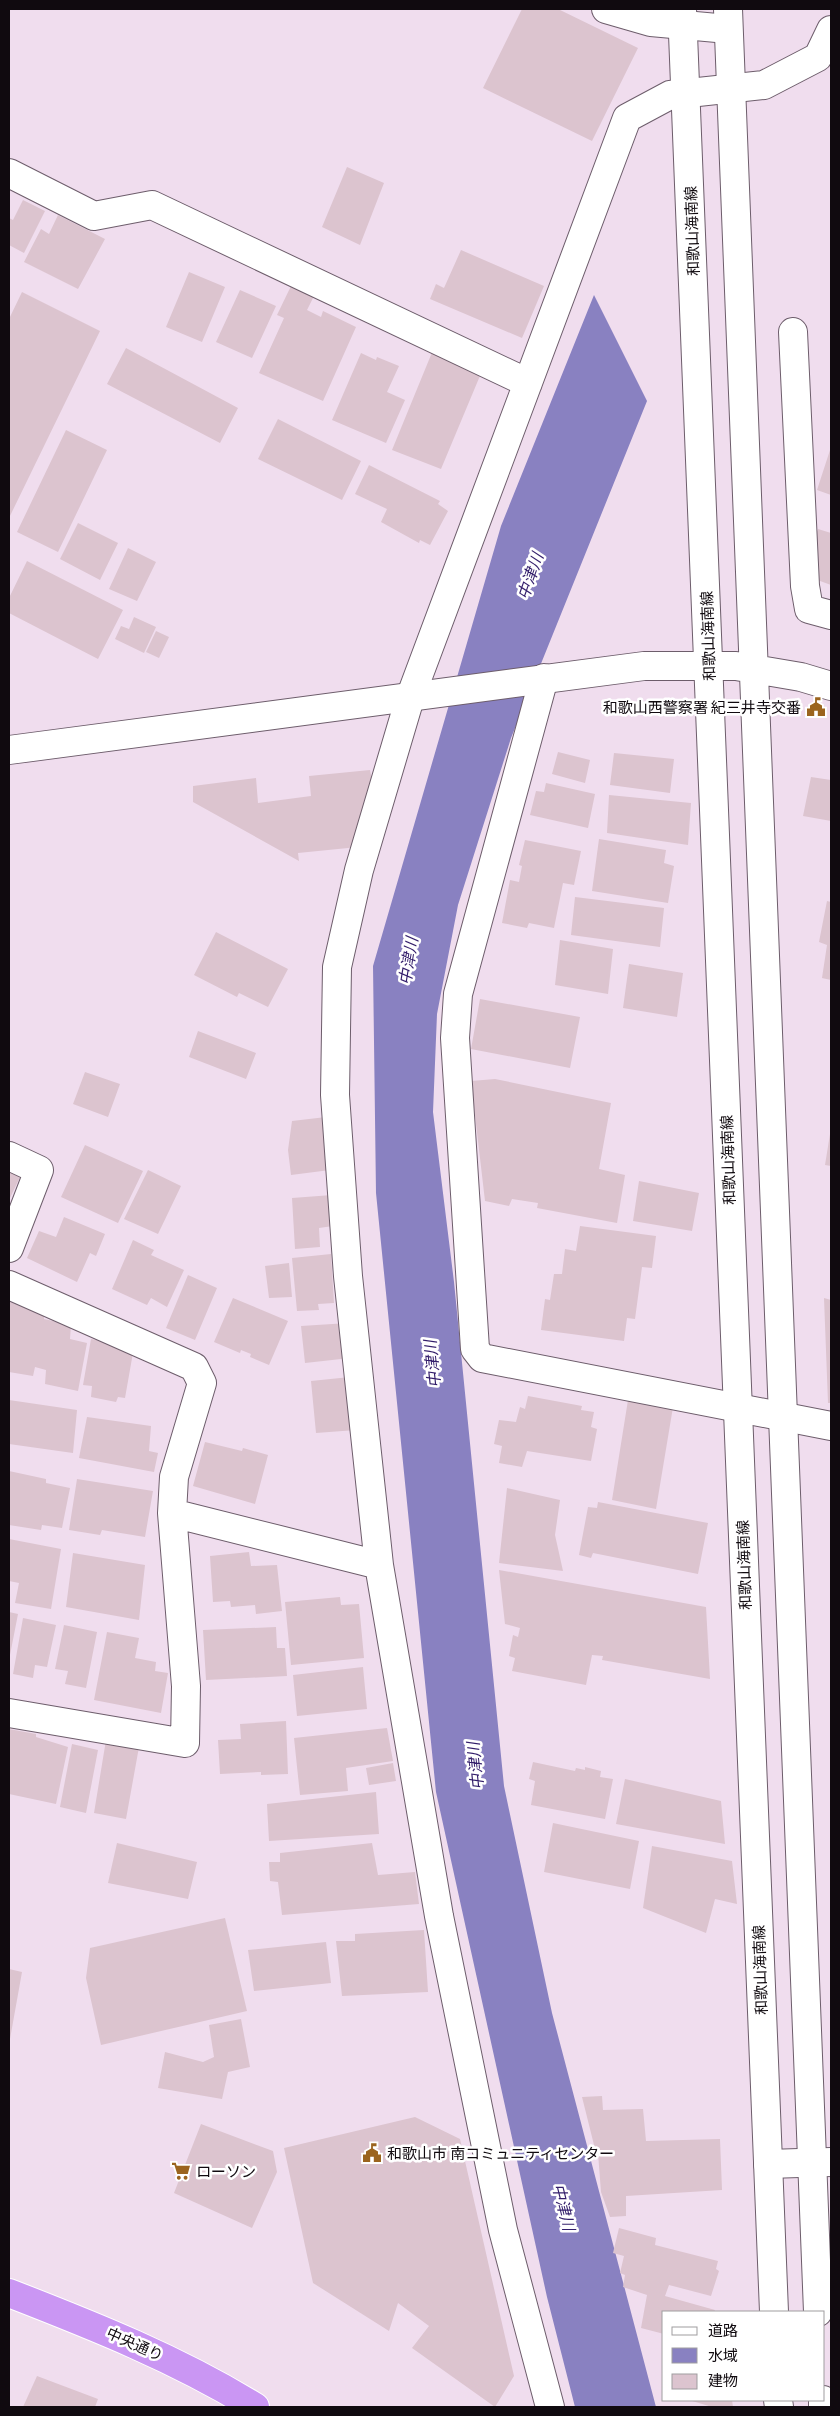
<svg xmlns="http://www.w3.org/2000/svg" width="840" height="2416" font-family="'PT Sans Narrow','Noto Sans JP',sans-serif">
<rect width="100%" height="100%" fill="#f0ddee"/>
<path fill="#8981c1" d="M594 295 647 401 511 738 458 905 437 1014 433 1112 454 1282 504 1786 552 2013 656 2407H575L547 2297 436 1792 376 1193 373 966 501 526Z"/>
<path fill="#dcc4cf" d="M522 9H558L638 48 592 141 483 88Z
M347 167 384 183 360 245 322 227Z
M23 200 45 211 24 253 9 245V218L13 220Z
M58 215 105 239 78 289 24 262 41 229 49 234Z
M461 250 544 286 522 338 430 299 436 284 444 288Z
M189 272 225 287 202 342 166 327Z
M291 286 314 296 307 310 321 317 323 311 356 327 323 401 259 373 284 318 277 315Z
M240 290 276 306 252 358 216 342Z
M22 292 100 331 9 518V319Z
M126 348 238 408 220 443 107 384Z
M433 350 482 371 441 469 392 450Z
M361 353 376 360 377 357 399 366 387 392 405 400 386 443 332 420Z
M278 419 361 461 342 500 258 459Z
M66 430 107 450 58 552 17 532Z
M831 447V495L817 490Z
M369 465 440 501 438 504 448 511 430 545 420 540 419 543 381 522 387 509 355 494Z
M78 523 118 543 100 580 60 559Z
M818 529 831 533V585L801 574Z
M128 548 156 562 137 601 109 589Z
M27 561 123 610 98 659 9 613V598Z
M134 617 156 627 144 653 115 639 121 626 129 629Z
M156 631 169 637 159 658 146 652Z
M558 752 590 760 585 783 552 774Z
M614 753 674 759 670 793 610 785Z
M370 770 374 790 358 847 298 853 299 861 193 802V786L256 778 258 803 311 796 309 776Z
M811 777 831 780V821L803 816Z
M546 783 595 794 588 828 530 815 536 791 544 792Z
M609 795 691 803 688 845 607 833Z
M599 839 666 850 664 863 674 866 668 903 592 891Z
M525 840 581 851 574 885 563 883 554 928 529 923 527 928 502 923 510 880 519 882 522 866 519 865Z
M575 897 664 908 660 947 571 935Z
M827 901 831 902V980L822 978 827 945 819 942Z
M216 932 288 969 268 1007 239 993 237 997 194 975Z
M560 940 613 949 608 994 555 985Z
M629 964 683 973 677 1017 623 1008Z
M480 999 580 1017 570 1068 471 1049Z
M198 1031 256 1053 246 1079 189 1057Z
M85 1072 120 1084 108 1117 73 1104Z
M495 1079 611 1103 599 1169 625 1175 617 1223 537 1208 538 1203 512 1199 509 1206 485 1201 471 1081Z
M326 1117 330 1170 291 1175 288 1150 292 1121Z
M830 1134H831V1166L825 1165Z
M85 1145 143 1171 118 1223 61 1197Z
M9 1170 21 1175 9 1200Z
M148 1170 181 1186 158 1234 124 1219Z
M639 1181 699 1193 692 1231 633 1221Z
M332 1195 333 1226 319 1228 320 1247 295 1249 292 1198Z
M64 1217 105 1234 96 1256 90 1253 77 1282 27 1258 39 1231 56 1237Z
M580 1226 656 1236 652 1268 642 1267 635 1319 627 1318 624 1341 541 1330 545 1299 550 1300 554 1274H562L565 1249 576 1251Z
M133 1240 154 1250 151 1255 184 1270 167 1307 151 1298 147 1305 112 1289Z
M331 1254 334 1303 318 1304 319 1310 297 1311 292 1258Z
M289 1263 292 1297 269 1298 265 1266Z
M188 1275 217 1288 195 1340 166 1328Z
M9 1297 44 1308V1319L71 1325 70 1339 87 1343 78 1391 45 1384 46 1370 35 1367 33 1376 9 1372Z
M233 1298 288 1321 269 1365 250 1357 251 1354 241 1350 240 1353 214 1342Z
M824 1298 831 1300V1403H828Z
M348 1323 350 1358 305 1363 301 1326Z
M91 1339 134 1347 125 1398 118 1397 116 1402 91 1397 92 1386 83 1385Z
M350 1377 356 1430 316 1433 311 1381Z
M528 1396 582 1406 581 1410 594 1412 591 1427 597 1429 591 1461 527 1451 522 1467 499 1463 502 1446 494 1444 499 1420 516 1422 520 1407 525 1409Z
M9 1400 77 1410 73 1453 9 1444Z
M628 1400 673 1407 656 1509 612 1500Z
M87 1417 151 1426 149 1451 158 1453 154 1472 79 1458Z
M205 1442 242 1451 243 1448 268 1455 255 1504 193 1486Z
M9 1471 46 1479V1483L70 1488 62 1528 42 1525 41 1530 9 1525Z
M77 1479 153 1491 145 1537 102 1530 100 1535 69 1530Z
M507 1488 560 1500 555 1535 563 1571 499 1563Z
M598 1502 708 1523 698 1574 593 1553 591 1558 579 1555 588 1507 597 1508Z
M9 1539 61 1549 51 1609 15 1603 19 1583 9 1581Z
M249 1552 251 1566 277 1565 282 1611 256 1614 255 1605 231 1607 230 1601 213 1602 210 1556Z
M73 1553 145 1565 139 1620 66 1607Z
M499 1570 706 1607 710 1679 602 1660 603 1656 592 1655 586 1685 512 1671 515 1658 509 1656 513 1635 518 1637 520 1628 505 1624Z
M340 1597 341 1605 359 1604 364 1658 291 1665 285 1602Z
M9 1612 18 1614 10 1655H9Z
M23 1618 56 1625 47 1667 35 1665 33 1678 13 1674Z
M64 1625 97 1632 86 1688 65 1684 68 1671 55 1669Z
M276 1627 277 1648H285L287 1676 206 1680 203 1630Z
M107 1632 139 1638 135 1658 156 1662 155 1671 168 1673 161 1713 94 1700Z
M363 1667 367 1709 297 1716 293 1675Z
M286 1721 288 1774 261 1775V1772L220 1774 218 1740 241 1739 240 1724Z
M387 1728 393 1761 346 1768 348 1791 300 1795 294 1738Z
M9 1729 36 1734V1737L68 1747 56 1804 9 1794Z
M106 1740 139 1747 126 1819 94 1813Z
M72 1744 98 1750 86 1813 60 1807Z
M533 1762 575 1771 576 1768 585 1770V1767L601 1771 600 1777 613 1779 605 1819 531 1805 535 1781 529 1779Z
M393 1763 396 1781 369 1785 366 1768Z
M625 1779 721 1801 725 1844 616 1824Z
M376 1792 379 1834 269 1841 267 1804Z
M553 1823 639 1841 630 1889 544 1872Z
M117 1843 197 1862 188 1899 108 1883Z
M372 1843 378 1875 415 1872 419 1904 282 1915 278 1882 270 1881 269 1862H280V1853Z
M652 1846 732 1861 737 1904 715 1899 706 1933 643 1908Z
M225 1918 247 2011 101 2045 86 1978 90 1948Z
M424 1930 428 1992 342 1996 336 1941H355V1934Z
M326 1942 331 1983 254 1991 248 1950Z
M9 1969 22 1972 10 2039H9Z
M241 2019 250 2067 228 2072 222 2099 158 2088 165 2052 203 2062 214 2057 209 2025Z
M602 2096 603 2110 643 2109 646 2141 720 2139 722 2190 626 2196V2216L610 2217 601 2192 598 2153H596L582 2097Z
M415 2117 460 2139 514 2376 495 2407 412 2348 429 2326 398 2303 389 2331 313 2283 284 2148Z
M201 2124 273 2151 277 2172 252 2228 174 2193Z
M619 2228 656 2238 655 2245 718 2261 716 2269 719 2271 711 2296 669 2285 665 2296 715 2310 714 2312H664V2334L641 2328 647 2295 623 2287 625 2275 620 2273 624 2256 613 2253Z
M37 2376 98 2399 95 2407H23Z
M689 2400H732L733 2407H712Z"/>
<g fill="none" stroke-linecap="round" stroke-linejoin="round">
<g stroke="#6d5d6b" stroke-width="30">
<path id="street" d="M606 9 651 22 728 29
M9 173 94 216 152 205 528 383
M793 332 805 586 809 609 831 615
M544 678 458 994 455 1038 475 1349 482 1358 831 1426
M9 1156 39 1170 9 1248
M9 1285 194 1367 202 1383 174 1477 172 1513
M9 1713 185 1743 186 1686 172 1513 379 1565
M768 2164 831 2162
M550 2407 503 2230 439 1916 379 1565 348 1276 335 1095 337 967 359 870 410 698 627 118 670 95 764 85 818 57 831 30"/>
</g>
<g stroke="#6d5d6b" stroke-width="30">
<path id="secondary" d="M682 9 774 2312
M728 9 818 2312
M9 750 644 666H736L801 677 831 686
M778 2400 779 2407
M823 2400V2407"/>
</g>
<g stroke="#fff" stroke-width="30">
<path id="highway" d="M9 2293C94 2326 177 2359 255 2407"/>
</g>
<use href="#street" stroke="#fff" stroke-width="28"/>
<use href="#secondary" stroke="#fff" stroke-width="28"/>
<use href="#highway" stroke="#ca96f3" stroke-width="28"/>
</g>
<defs>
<g id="civic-bare" transform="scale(1.5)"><path d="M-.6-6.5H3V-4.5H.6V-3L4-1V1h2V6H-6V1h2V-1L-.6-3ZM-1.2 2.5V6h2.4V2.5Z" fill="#9b641e" stroke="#fff" stroke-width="2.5" paint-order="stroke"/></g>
<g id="supermarket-bare" transform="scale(1.5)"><path d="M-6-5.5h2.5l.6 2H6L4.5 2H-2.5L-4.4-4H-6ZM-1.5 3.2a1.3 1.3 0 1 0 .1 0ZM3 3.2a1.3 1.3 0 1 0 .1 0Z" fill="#9b641e" stroke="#fff" stroke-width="2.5" paint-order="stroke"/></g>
</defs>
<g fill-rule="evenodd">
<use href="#civic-bare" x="816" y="707"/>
<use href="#civic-bare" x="372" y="2153"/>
<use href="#supermarket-bare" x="181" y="2171"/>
</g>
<g text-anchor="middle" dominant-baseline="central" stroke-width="5" stroke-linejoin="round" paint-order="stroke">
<g font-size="15" fill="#100a0f" stroke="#fff">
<text transform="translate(692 231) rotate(-92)">和歌山海南線</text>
<text transform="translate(708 636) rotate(-92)">和歌山海南線</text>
<text transform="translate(728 1160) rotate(-92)">和歌山海南線</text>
<text transform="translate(744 1565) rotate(-92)">和歌山海南線</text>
<text transform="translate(760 1970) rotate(-92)">和歌山海南線</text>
<text transform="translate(135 2344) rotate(24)">中央通り</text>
</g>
<g font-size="15" fill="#100a0f" stroke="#fff" text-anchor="start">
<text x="801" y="707" text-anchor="end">和歌山西警察署 紀三井寺交番</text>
<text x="387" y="2153">和歌山市 南コミュニティセンター</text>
<text x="196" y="2171">ローソン</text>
</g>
<g font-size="16" font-style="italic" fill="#321d6a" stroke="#fff">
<text transform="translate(530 576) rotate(-71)">中津川</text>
<text transform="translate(408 961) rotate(-81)">中津川</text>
<text transform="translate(432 1364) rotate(-96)">中津川</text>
<text transform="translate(475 1766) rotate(-96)">中津川</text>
<text transform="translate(564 2207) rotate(76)">中津川</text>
</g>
</g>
<rect width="840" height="2416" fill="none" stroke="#100a0f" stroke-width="20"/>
<rect x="662" y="2311" width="162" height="90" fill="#ffffff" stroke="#9f9d9f"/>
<rect x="672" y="2327" width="25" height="8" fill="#ffffff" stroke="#9f9d9f"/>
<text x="708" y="2336" font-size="15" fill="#100a0f">道路</text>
<rect x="672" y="2348" width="25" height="15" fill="#8981c1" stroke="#9f9d9f"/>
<text x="708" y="2361" font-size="15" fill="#100a0f">水域</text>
<rect x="672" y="2374" width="25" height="15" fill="#dcc4cf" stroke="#9f9d9f"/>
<text x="708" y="2386" font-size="15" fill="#100a0f">建物</text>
</svg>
